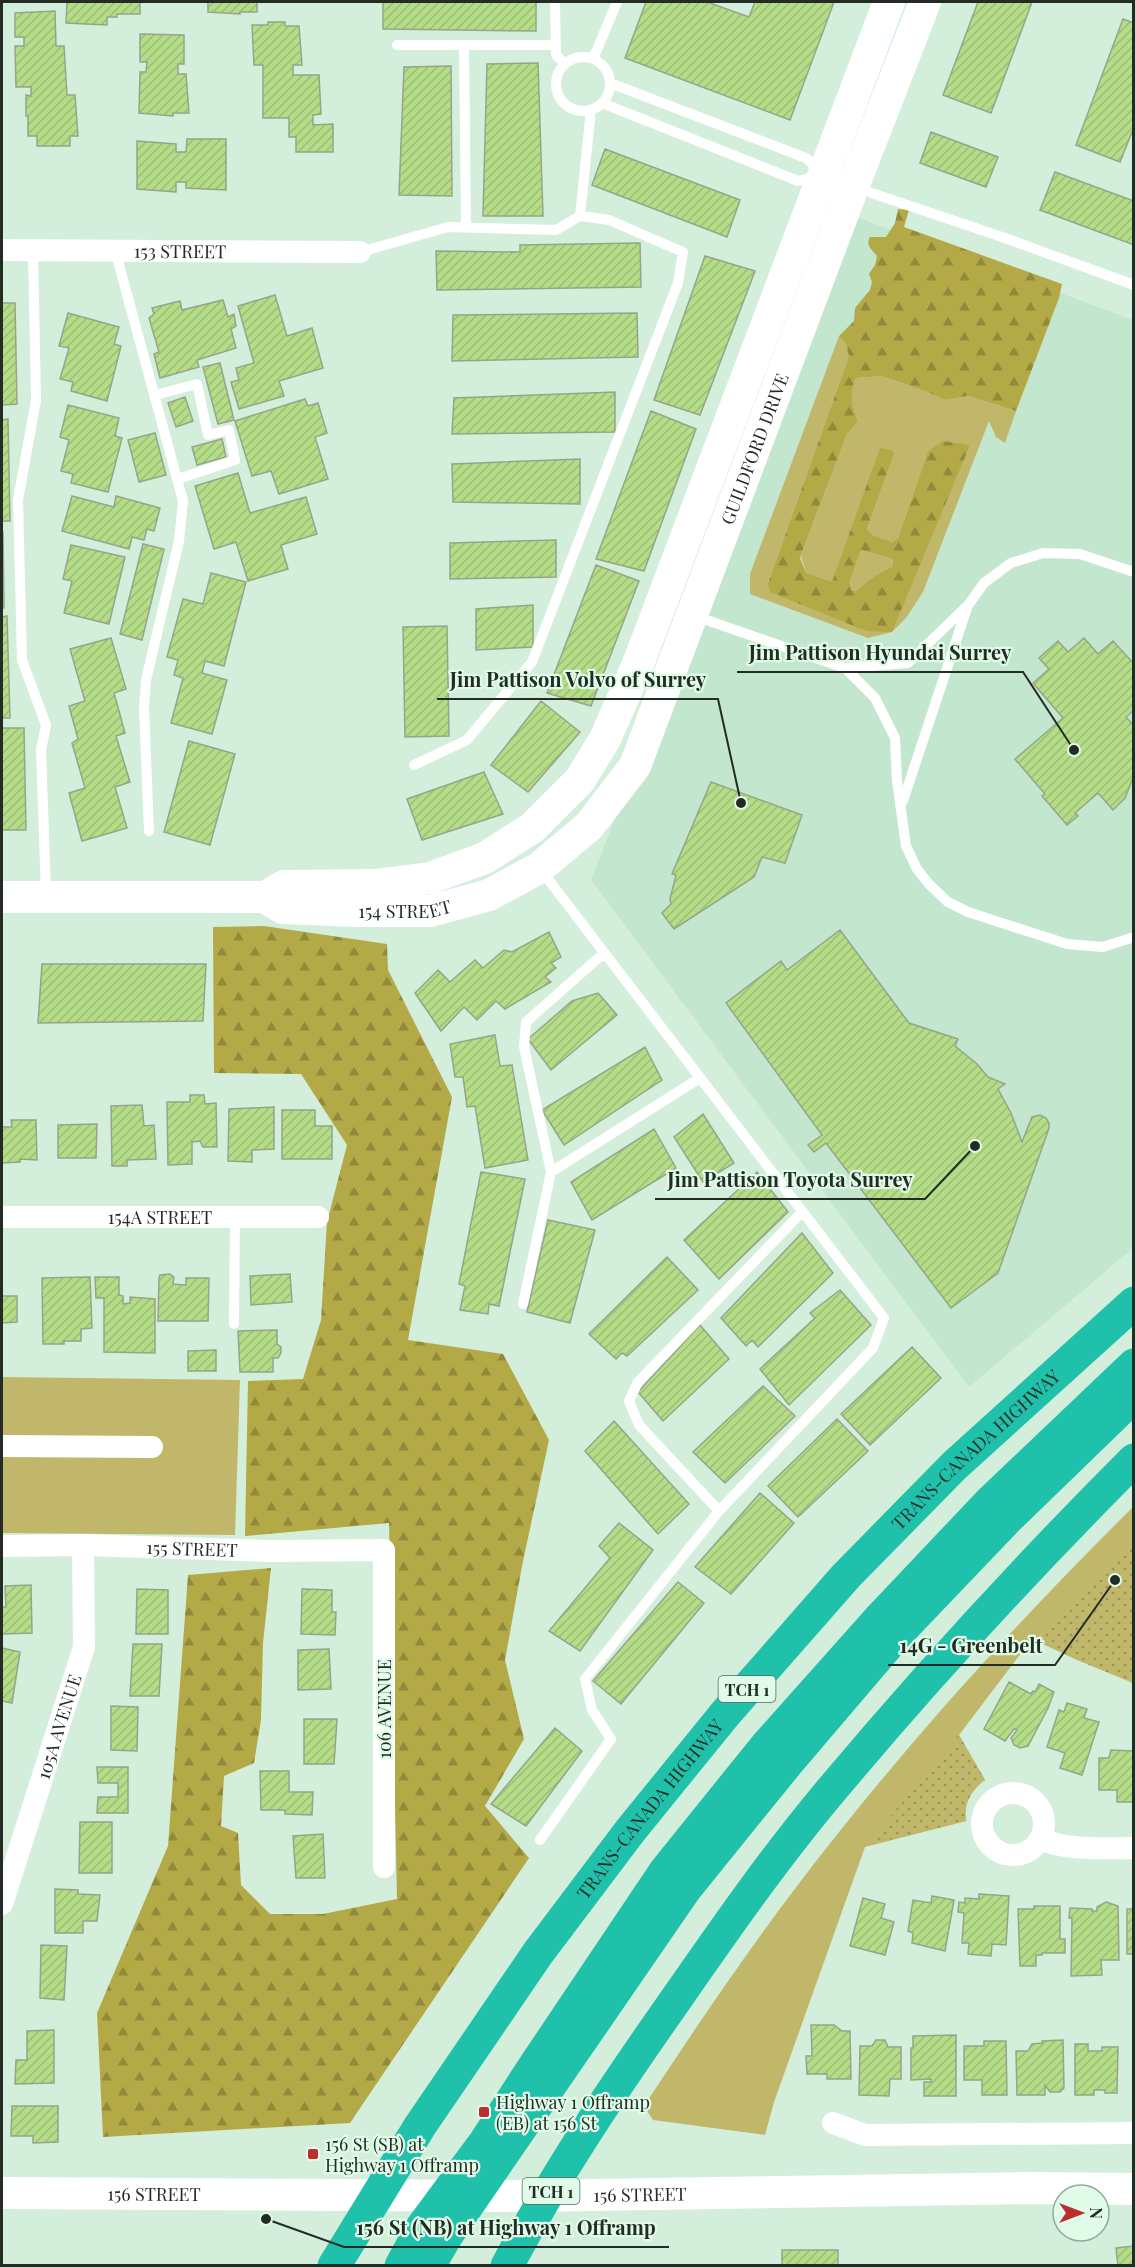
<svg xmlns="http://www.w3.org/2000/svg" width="1135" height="2267" font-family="'Playfair Display',serif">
<defs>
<pattern id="forest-firs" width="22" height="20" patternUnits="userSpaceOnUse" patternTransform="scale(1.5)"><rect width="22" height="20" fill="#b4a947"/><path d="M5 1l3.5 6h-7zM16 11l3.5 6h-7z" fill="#928a3b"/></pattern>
<pattern id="park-dots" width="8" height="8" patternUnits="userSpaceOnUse" patternTransform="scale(1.5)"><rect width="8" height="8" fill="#c0b76a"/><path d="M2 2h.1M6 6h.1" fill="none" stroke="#9c9557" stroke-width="1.8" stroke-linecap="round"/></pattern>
<pattern id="building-hatch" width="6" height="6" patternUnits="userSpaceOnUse" patternTransform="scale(1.5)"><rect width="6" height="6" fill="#b5dd87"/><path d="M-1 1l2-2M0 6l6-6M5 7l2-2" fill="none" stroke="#9bbe74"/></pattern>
</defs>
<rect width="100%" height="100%" fill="#d3eedb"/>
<path fill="#c3e6ce" d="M851 215 1133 320V1248L969 1387 591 880Z"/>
<path fill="#c0b76a" d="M839 336 845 343 849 356 768 583 866 631 970 446 943 442 928 451 898 538 892 542 871 535 867 529 894 454 832 583 806 573 801 556 847 434 858 422C852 405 849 395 856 378L881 376 925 391 945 400 968 396 1016 411 1005 443 996 437 989 421 923 592 906 618 892 632 868 638 750 594V574Z
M861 550 893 559V566L873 577 857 591 851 589 850 581Z
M2 1377 240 1380 235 1535 2 1533Z
M1133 1507V1544L1028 1644 959 1735 985 1780C971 1790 963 1804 966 1821L865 1847 774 2102 765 2135 653 2120 644 2106C692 2033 741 1960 794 1890 897 1754 1012 1627 1133 1507Z"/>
<path fill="url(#forest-firs)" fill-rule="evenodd" d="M898 209 909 210 904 227 1062 284 1059 298 1016 411 968 396 945 400 925 391 881 376 856 378C849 395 852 405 858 422L847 434 800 558 806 573 832 582 880 448 892 450 894 454 867 529 872 535 892 542 898 538 928 451 943 441 970 445 892 632 866 631 770 592 768 583 849 356 845 343 839 336 854 321 855 308 870 290 872 282 869 274 875 265 877 256C872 250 865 245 870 237H886L895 223ZM861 550 893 559V566L873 577 856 591 851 589 850 581Z
M264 926 387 944 388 970 452 1097 408 1340 503 1354 549 1440 522 1566 505 1660 524 1739 485 1806 529 1858 350 2123 103 2137 97 2013 168 1846 188 1575 271 1568 263 1643 261 1720 254 1763 224 1776 221 1826 238 1833 241 1885 270 1914H323L397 1899 389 1523 245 1536 248 1381 303 1379 321 1320 327 1222 347 1145 301 1074 214 1073 213 927Z"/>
<path fill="url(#park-dots)" d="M1133 1544V1683L1077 1660 1032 1639Z
M959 1735 985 1780C971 1790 963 1804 966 1821L865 1846Z"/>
<path fill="url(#building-hatch)" stroke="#97a48a" stroke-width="1.5" d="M67 2H140V14H117V17H107V25L66 23Z
M208 2H257V12H240V14L208 12Z
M383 2H536V31L383 29Z
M646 2H707L749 17 755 2H834L790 120 625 58Z
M978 2H1032L991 113 943 95Z
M55 11 56 46H64L67 95H75L78 136H70V146H37V136H28V116H26V95L31 96V87H16L15 46H24V37H15V13Z
M1123 19 1134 23V127L1120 162 1076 145Z
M268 22H285V26H299L302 65H293V75H319L321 114 313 115V125L333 124V152H296V137H289V118H263V65H254L252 25H268Z
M140 34 184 35V64H178V74H186L189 113H173V116L139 113 140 72H146L147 62H140Z
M538 63 543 216H483L487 64Z
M451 66 452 196 399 195 404 67Z
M931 132 998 157 986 187 920 163Z
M187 139H226V190L186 188V182H176V192L137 189V141L176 144V152H186Z
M605 149 740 200 727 237 592 185Z
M1055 172 1134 201V245L1040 210Z
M640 243 641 287 437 290 436 251 520 252V245Z
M705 256 755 271 700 415 654 400Z
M275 295 287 336 312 328 323 368 279 381 284 396 239 409 231 382 239 380 236 368 254 363 238 306Z
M223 300 228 317 234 314 236 326 231 329 236 348 197 360 199 367 160 378 154 354 159 352 149 318 154 314 152 308 180 301 182 310Z
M2 303H15L17 404 2 405Z
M68 313 119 327 114 344 121 346 107 401 71 391 73 382 60 379 69 348 59 346Z
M637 313 638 357 452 361 453 315Z
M220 363 234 420 218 424 203 367Z
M615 392V432L452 434 454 398Z
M185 397 193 421 176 427 168 403Z
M305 399 308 406 318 403 327 433 315 437 328 479 279 494 271 471 252 476 235 421Z
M68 405 119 418 115 436 122 438 108 492 71 483 73 474 61 471 69 440 60 437Z
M651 411 696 429 644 571 596 559Z
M8 419 10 521H2V420Z
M155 433 166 475 139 482 128 440Z
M222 439 226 457 197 465 192 447Z
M580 459V504L453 502 452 464Z
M238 473 250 513 306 497 317 534 281 545 288 569 248 581 236 542 214 549 195 486Z
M72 496 114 507 116 496 160 508 154 531 147 529 144 540 132 537 129 549 62 531Z
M2 532H3L4 608H2Z
M556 540V577L450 579V543Z
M143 544 164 549 142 640 120 634Z
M71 545 125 557 109 624 64 613 72 581 63 579Z
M596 565 639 581 591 706 547 693Z
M211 573 246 582 224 666 205 661 202 673 227 680 212 734 171 723 183 678 174 675 178 660 167 657 183 599 203 604Z
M533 605V647L476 650V609Z
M7 616 10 718H2V617Z
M447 626 449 736 405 737 403 627Z
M111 638 126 689 114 693 125 733 116 736 130 782 115 787 127 828 82 841 69 793 85 788 72 743 78 739 69 706 85 701 70 649Z
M1084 638 1098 654 1113 641 1134 664V710L1126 717 1134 726V775L1125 798 1113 810 1098 793 1075 813 1078 816 1067 825 1042 796 1045 794 1015 759 1063 718 1033 683 1049 669 1039 658 1058 641 1068 652Z
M541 701 580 732 528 792 491 765Z
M2 728H24L26 830H2Z
M189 741 235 754 210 845 164 832Z
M484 772 503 814 422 840 407 799Z
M711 782 802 815 785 863 762 857 754 877 674 929 662 913 671 904 670 899 676 875 672 874Z
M840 930 909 1023 958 1039 955 1046 977 1064 988 1077 1005 1084 998 1089 1011 1113 1022 1142 1032 1117 1040 1115 1046 1118 1049 1123V1128L998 1273 951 1308 826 1143 814 1152 808 1145 822 1135 726 1003 781 961 787 970Z
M549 932 561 957 551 963 556 968 545 977 551 982 505 1009 496 1001 477 1020 464 1007 441 1031 415 993 438 970 450 982 475 960 483 968 504 950 512 952Z
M42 964H206L203 1021 38 1023Z
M598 993 617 1015 551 1070 528 1039 572 1001Z
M495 1035 500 1066 512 1065 528 1160 485 1168 475 1106 467 1107 463 1077H455L450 1044Z
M645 1047 662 1080 564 1145 542 1110Z
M190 1095H204L205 1104 216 1103 217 1147H203L200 1141 192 1142V1164L168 1165 167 1102H190Z
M142 1105 144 1126 154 1125 156 1159 127 1160V1166H112L111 1106Z
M274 1107V1149L252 1150V1162L228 1161 229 1109Z
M282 1110H315V1126H332V1159H282Z
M703 1114 734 1163 703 1182 674 1137Z
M11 1120H36L37 1160 20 1159V1162L2 1163V1127H12Z
M97 1124 96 1158H58V1125Z
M654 1129 676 1168 592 1220 571 1182Z
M481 1172 525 1179 499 1306 489 1304 488 1314 460 1310 465 1286 459 1284Z
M757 1172 788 1212 719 1279 684 1240Z
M548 1220 595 1230 570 1323 527 1312Z
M802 1233 833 1273 758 1347 752 1340 746 1346 721 1318Z
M667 1257 698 1290 627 1356 622 1353 616 1359 589 1334Z
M170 1274 174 1277 173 1284 186 1285V1278H209L208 1321H158L159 1278 160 1275Z
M290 1274 292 1302 251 1305 250 1276Z
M90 1277 92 1328 81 1329V1341H64V1344H43L42 1278Z
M95 1277H119V1295L123 1296V1304L130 1303V1297L155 1299V1353L104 1352V1298H96Z
M840 1290 871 1325 789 1405 760 1369 815 1318 810 1313Z
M2 1296H17V1322L2 1323Z
M700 1325 729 1359 663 1421 638 1392Z
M277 1330V1344L281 1347V1353L278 1358H273V1372H240L238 1331Z
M912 1347 941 1378 870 1445 841 1414Z
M216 1350V1371H188V1351Z
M763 1386 795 1416 725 1483 693 1452Z
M837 1419 868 1451 798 1517 768 1486Z
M614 1421 689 1504 658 1534 585 1451Z
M760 1493 794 1523 731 1594 695 1567Z
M619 1523 653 1550 580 1651 549 1631 610 1558 599 1546Z
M678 1582 704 1603 621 1704 593 1681Z
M31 1585 32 1633 2 1634V1607H6L5 1586Z
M137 1589 168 1590V1634H136Z
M302 1589 332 1590V1612H336L335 1635 301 1634Z
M133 1644H162L159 1696H130Z
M2 1648 20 1652 12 1703 2 1701Z
M329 1649 331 1689 298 1690V1650Z
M1009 1682 1031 1694 1033 1691 1035 1692 1039 1684 1054 1692 1048 1708 1028 1746 1020 1748 1014 1745 1011 1738 1017 1730 1014 1729 1005 1741 984 1729Z
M1067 1703 1087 1709 1084 1718 1099 1722 1082 1775 1060 1768 1065 1753 1047 1747 1059 1710 1064 1712Z
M111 1706 138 1707 137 1751 111 1750Z
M304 1719H337L334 1764H304Z
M555 1728 582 1751 526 1826 491 1804Z
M1111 1750 1134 1751V1802H1117V1790H1099V1758H1109Z
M97 1767H128V1813H97L98 1797H118V1783H98Z
M260 1771H289V1792H313L312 1815 285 1814V1810H261Z
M80 1822H112V1873H79Z
M323 1834 325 1878H296L293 1836Z
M55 1889 78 1890V1894L100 1895 97 1921H83V1933H55Z
M979 1894 1009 1896 1006 1945 992 1944 991 1956 968 1954 969 1943H962L964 1913 958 1912 959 1902 965 1903V1898L979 1899Z
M932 1896 954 1900 945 1951 912 1943 913 1933 908 1931 913 1900 931 1903Z
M863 1898 885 1904 881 1918 894 1922 885 1955 850 1946Z
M1106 1902 1118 1906 1119 1960H1101L1102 1975 1071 1976 1072 1918H1069L1070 1908 1092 1909V1911H1097V1907Z
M1034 1906H1060V1939H1065V1953H1042V1955H1036V1966H1020L1018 1909H1034Z
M1127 1909H1134V1954H1127Z
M41 1945 67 1946 64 2000 40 1998Z
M811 2025H834L842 2031H850L851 2079H827V2074H807L806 2056H812Z
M54 2030V2083L15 2084 16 2060H27V2031Z
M956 2035V2096H924V2082H931V2079L911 2080V2048H913V2036Z
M876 2040H885L888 2047H901V2079H890L889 2096 859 2095 860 2046H872Z
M1063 2040 1064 2088 1060 2092H1050L1045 2085V2095H1017L1016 2051H1028L1032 2044 1042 2043V2041Z
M984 2041H1006L1007 2095H982V2080H964V2046H984Z
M1075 2044H1088V2051H1102V2047H1118L1117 2093H1105V2090H1094V2095H1075Z
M12 2106H58V2142L33 2143V2136H11Z
M1134 2246V2266H1118L1116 2248Z
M782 2250H838V2266H782Z"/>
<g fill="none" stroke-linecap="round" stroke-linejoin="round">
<path stroke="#fff" stroke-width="10" d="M555 2 556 55 565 64
M397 45H556
M464 45 466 227
M556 84a27 27 0 1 1 54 0a27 27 0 1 1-54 0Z
M593 59 617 2
M610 83 806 158 821 172
M602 103 798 181 817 176
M857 188 1005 238 1134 285
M33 250 36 400 18 500 22 660 46 725 41 750 46 893
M115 250 183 501 179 541 146 680 144 708 149 831
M360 252 448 227 556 230 580 216 591 110
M155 395 197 384 208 435 229 430 235 460 178 479
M1134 572 1080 554 1043 553 1011 563 984 583 969 604 908 663 845 668 875 698 895 738 897 781 906 846 917 869 928 883 948 902 968 912 1067 944 1103 947 1134 937
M695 616 845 668
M414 765 467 740 532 662 678 283 683 252 609 220 580 216
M903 801 967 608
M541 870 884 1318 873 1348 719 1511 639 1425 629 1401 638 1382 802 1212
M551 1172 700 1078
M523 1304 551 1172 524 1047 526 1022 604 953
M234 1324 235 1217
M540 1840 611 1739 592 1710 585 1679 719 1511"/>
<g stroke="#fff" stroke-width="22">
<path id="s1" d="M2 250 360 252"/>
<path id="s2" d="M2 1217H318"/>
<path d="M2 1446 152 1447"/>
<path id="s3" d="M2 1546 83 1545 271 1551 384 1550V1867"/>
<circle cx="1013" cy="1824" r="31"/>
<path d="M1040 1839C1069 1851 1103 1848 1134 1848"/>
<path id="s4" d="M2 1904 84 1647 83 1545"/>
<path d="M833 2123 865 2135 1134 2133"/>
</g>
<g stroke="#fff" stroke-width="32">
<path id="s5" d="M2 897H265L283 908 357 911H430L489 895 539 868 589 826 635 766 853 187 925 2"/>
<path d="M265 897 284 886 375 885 430 878 485 858 532 828 580 780 605 739 638 664 889 2"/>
<path id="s6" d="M2 2193 531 2196 1027 2188 1134 2189"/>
</g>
<g stroke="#1fc1ab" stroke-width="33">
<path id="s7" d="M334 2266 420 2126 538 1953 630 1831 725 1714 846 1576 954 1466 1134 1303"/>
<path d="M401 2266 422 2227 485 2142 537 2062 666 1870 766 1746 881 1617 989 1503 1134 1365"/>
<path d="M429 2266 445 2238 686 1888 788 1762 898 1633 1006 1520 1134 1396"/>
<path d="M507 2266C555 2175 613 2089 672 2005 722 1933 772 1861 828 1794 925 1678 1027 1567 1134 1460"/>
</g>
</g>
<g fill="#bc2d2e" stroke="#e0fce8" stroke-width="2">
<rect x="478" y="2106" width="12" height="12" rx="3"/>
<rect x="307" y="2148" width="12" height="12" rx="3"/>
</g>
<g text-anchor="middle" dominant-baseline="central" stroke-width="4.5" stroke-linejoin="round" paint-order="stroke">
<g fill="#e0fce8" stroke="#5b6a60" stroke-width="1.5">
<rect x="718.5" y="1676" width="57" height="26" rx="4.5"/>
<rect x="522.5" y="2178" width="57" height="26" rx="4.5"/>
</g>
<g font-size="16" font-weight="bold" fill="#222c25">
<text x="747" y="1689">TCH 1</text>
<text x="551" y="2191">TCH 1</text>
</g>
<g font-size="18" fill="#222c25" stroke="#e0fce8">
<text stroke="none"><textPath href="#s1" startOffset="178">153 STREET</textPath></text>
<text stroke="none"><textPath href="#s5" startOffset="1029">GUILDFORD DRIVE</textPath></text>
<text stroke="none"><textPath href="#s5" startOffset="406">154 STREET</textPath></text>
<text stroke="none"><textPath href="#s2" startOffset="158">154A STREET</textPath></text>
<text stroke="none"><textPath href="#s7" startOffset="1042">TRANS-CANADA HIGHWAY</textPath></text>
<text stroke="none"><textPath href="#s3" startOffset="190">155 STREET</textPath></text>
<text transform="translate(384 1709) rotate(-90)">106 AVENUE</text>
<text stroke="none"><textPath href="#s4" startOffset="186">105A AVENUE</textPath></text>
<text stroke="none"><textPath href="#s7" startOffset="556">TRANS-CANADA HIGHWAY</textPath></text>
<text stroke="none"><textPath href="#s6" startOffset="152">156 STREET</textPath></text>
<text stroke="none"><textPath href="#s6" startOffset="638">156 STREET</textPath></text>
</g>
<g font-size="18" fill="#222c25" stroke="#e0fce8" text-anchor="start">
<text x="496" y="2102">Highway 1 Offramp<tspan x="496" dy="21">(EB) at 156 St</tspan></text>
<text x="325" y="2144">156 St (SB) at<tspan x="325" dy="21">Highway 1 Offramp</tspan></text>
</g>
</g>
<path fill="none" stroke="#222c25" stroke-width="2" d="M1074 750L1023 672H737M741 803L718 699H437M975 1146L925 1199H655M1115 1580L1055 1665H888M266 2219L344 2247H669"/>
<g fill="#222c25" stroke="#e0fce8" stroke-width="2">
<circle cx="1074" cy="750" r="6"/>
<circle cx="741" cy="803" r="6"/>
<circle cx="975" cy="1146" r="6"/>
<circle cx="1115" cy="1580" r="6"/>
<circle cx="266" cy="2219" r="6"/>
</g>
<g font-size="20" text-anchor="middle" font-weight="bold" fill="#222c25" stroke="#e0fce8" stroke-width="4.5" stroke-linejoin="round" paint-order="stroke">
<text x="880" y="660">Jim Pattison Hyundai Surrey</text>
<text x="578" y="687">Jim Pattison Volvo of Surrey</text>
<text x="790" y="1187">Jim Pattison Toyota Surrey</text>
<text x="971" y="1653">14G - Greenbelt</text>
<text x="506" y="2235">156 St (NB) at Highway 1 Offramp</text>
</g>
<rect width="1135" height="2267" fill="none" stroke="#222c25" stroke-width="6"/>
<g transform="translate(1081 2213) rotate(90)"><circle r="28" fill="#e0fce8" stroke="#94a99a" stroke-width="1.5"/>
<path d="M0-4.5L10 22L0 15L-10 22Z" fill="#bc2d2e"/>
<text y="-9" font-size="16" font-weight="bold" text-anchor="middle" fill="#222c25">N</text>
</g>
</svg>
